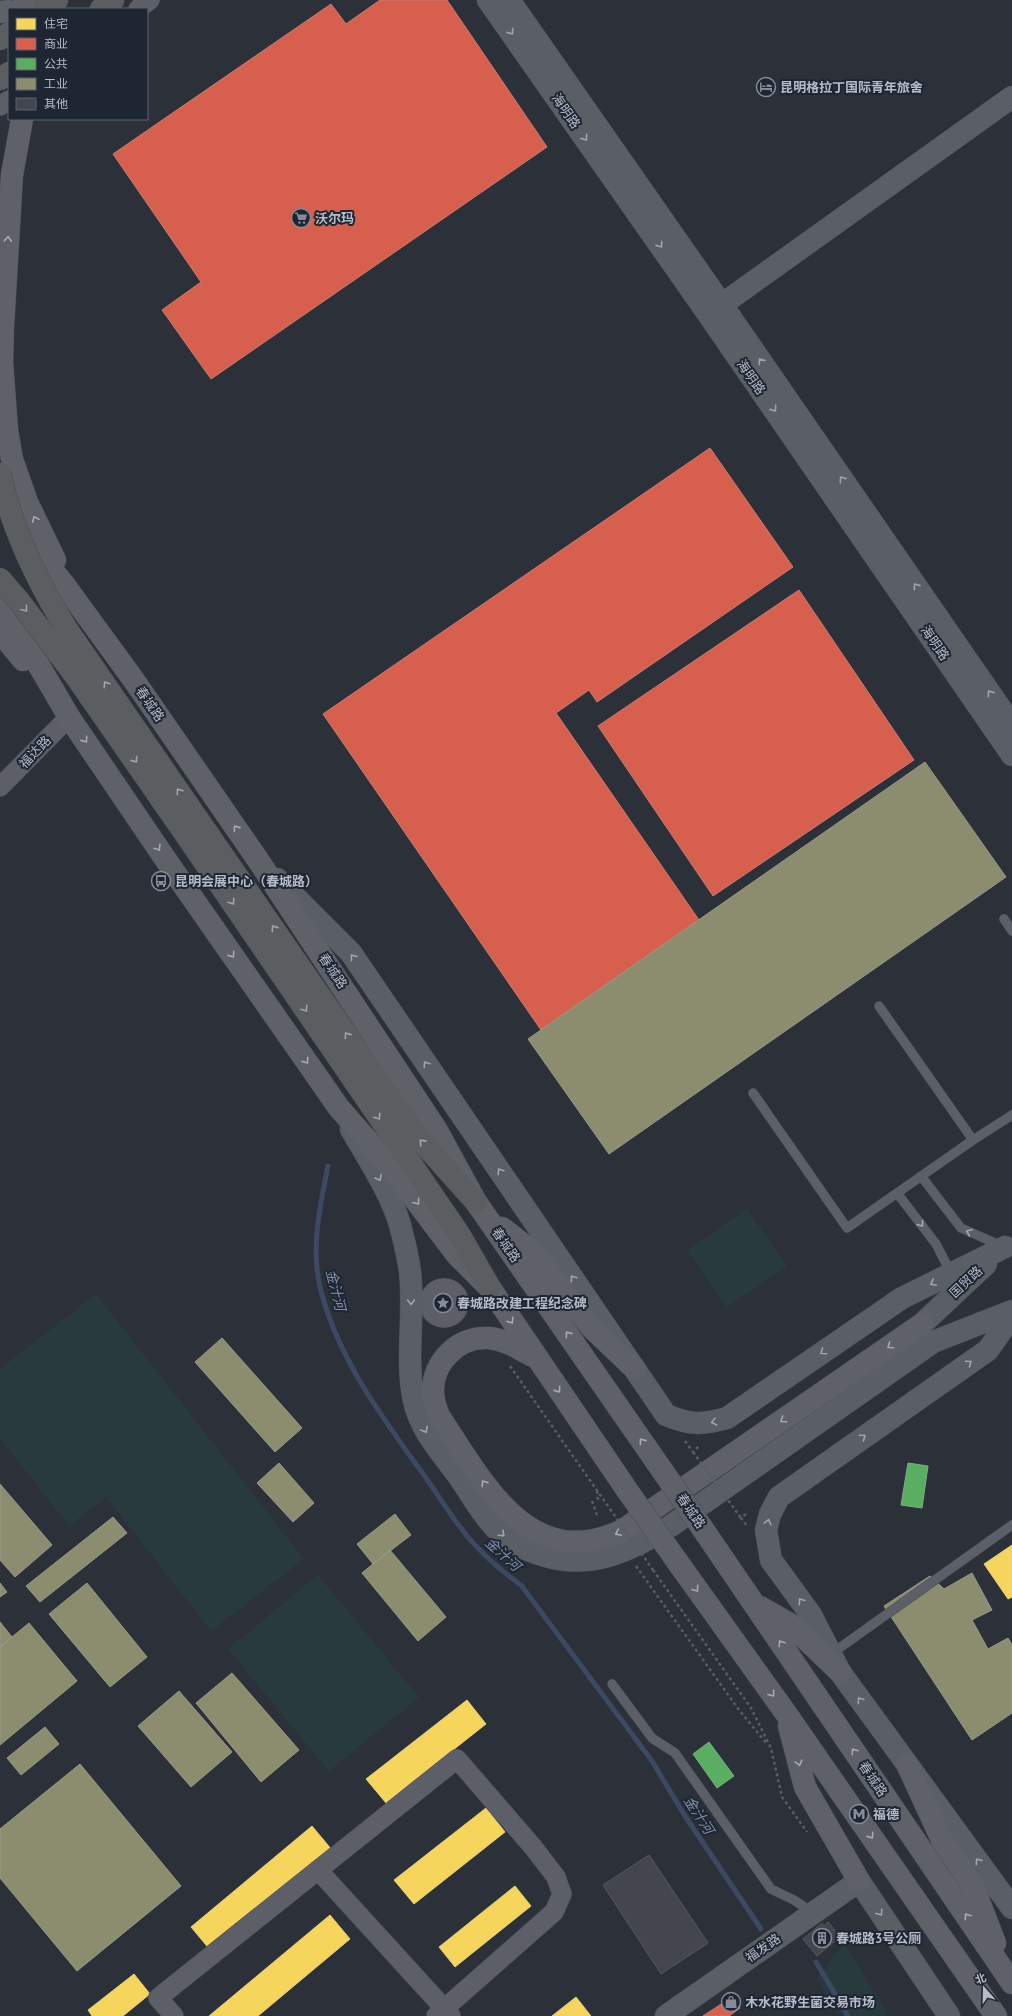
<svg xmlns="http://www.w3.org/2000/svg" width="1012" height="2016" font-family="'PT Sans','Noto Sans SC',sans-serif">
<rect width="100%" height="100%" fill="#2c3039"/>
<path fill="#293a3e" d="M747 1209 787 1266 727 1307 687 1250Z
M96 1294 304 1559 211 1631 106 1497 69 1526 0 1438V1369Z
M318 1575 419 1697 329 1771 228 1649Z
M844 1944 888 2013 886 2016H840L816 1978Z"/>
<path fill="#f6d55c" stroke="#e3ce7d" d="M1012 1545V1597L1008 1599 984 1564Z
M467 1700 486 1724 386 1803 366 1779Z
M486 1808 505 1832 414 1904 394 1880Z
M312 1826 332 1850 211 1951 191 1927Z
M515 1886 531 1906 455 1967 439 1947Z
M330 1915 350 1939 258 2016H209Z
M134 1974 150 1994 123 2016H92L88 2010Z
M576 1997 591 2016H552Z"/>
<path fill="#d6604d" stroke="#cd7c72" d="M380 0H447L547 147 211 379 162 310 201 282 113 154 331 4 346 24Z
M710 448 793 567 597 702 589 690 556 713 699 920 541 1030 323 714Z
M799 590 914 760 713 896 598 726Z
M732 1997 740 2008 729 2016H703Z"/>
<path fill="#5aae61" stroke="#76b280" d="M908 1463 928 1466 922 1508 901 1505Z
M709 1742 734 1776 717 1788 693 1754Z"/>
<path fill="#8c8c6e" stroke="#999a89" d="M925 762 1006 877 609 1154 528 1039Z
M222 1338 302 1428 275 1452 195 1362Z
M279 1463 314 1503 293 1522 257 1483Z
M0 1484 52 1545 15 1577 0 1560Z
M395 1514 411 1535 373 1564 357 1544Z
M113 1517 127 1533 40 1602 26 1586Z
M390 1550 446 1617 418 1641 362 1573Z
M972 1573 992 1610 972 1620 988 1649 1008 1638 1012 1645V1713L972 1740 884 1606 930 1576 944 1589Z
M0 1583 7 1592 0 1597Z
M87 1583 147 1657 110 1687 49 1614Z
M0 1622 12 1637 0 1647Z
M29 1623 77 1681 0 1745V1647Z
M232 1673 299 1750 261 1782 196 1703Z
M179 1691 232 1752 191 1787 138 1726Z
M45 1727 59 1744 21 1775 7 1758Z
M80 1764 181 1886 77 1971 0 1878V1829Z"/>
<g fill="none" stroke-linecap="round" stroke-linejoin="round">
<path stroke="#3b4962" stroke-width="5" d="M328 1166C320 1206 310 1250 321 1291 338 1357 379 1413 418 1467 437 1492 454 1523 475 1545 489 1560 504 1573 521 1585L652 1761 685 1816 761 1929
M816 1962 848 2016"/>
</g>
<path fill="#43464e" stroke="#545860" d="M649 1855 708 1943 661 1974 603 1885Z
M828 1922 840 1937 817 1956 803 1939 822 1923 824 1926Z"/>
<g fill="none" stroke-linecap="round" stroke-linejoin="round">
<g stroke="#484b52" stroke-width="10">
<path id="lane" d="M1004 919 1012 931
M879 1006 973 1140
M753 1093 847 1228 973 1140 1012 1115
M921 1176 961 1228 1002 1246
M897 1193 936 1244 951 1273
M831 1654 1012 1525
M612 1684 652 1738 675 1753 771 1889 794 1900 813 1913"/>
</g>
<g stroke="#484b52" stroke-width="20">
<path id="street" d="M138 9 150 0
M0 106 9 100
M0 787 69 717
M429 1303a15 15 0 1 1 30 0a15 15 0 1 1-30 0Z
M318 1870 451 2016
M174 2016 158 1998 457 1759 533 1847 556 1877 562 1894 554 1912 436 2016"/>
</g>
<g stroke="#484b52" stroke-width="23">
<path id="secondary" d="M488 0 708 314 1012 755
M509 0 722 305 1012 725
M710 313 1012 97
M277 879 351 953 666 1415C690 1425 702 1425 727 1418L902 1298 1005 1247
M351 1129C367 1157 392 1195 400 1225 404 1240 408 1256 410 1272 415 1314 405 1359 414 1401 421 1432 442 1453 459 1477 473 1497 486 1522 505 1537 517 1546 531 1552 545 1556 593 1570 632 1550 672 1525L933 1342 1012 1311
M1012 1316 988 1350 779 1497 770 1514 766 1530 771 1560 811 1615 840 1672 1012 1908
M922 1324 986 1264
M666 2016 859 1881 949 2016"/>
</g>
<g stroke="#4a4d55" stroke-width="23">
<path id="primary" d="M21 9 50 0
M0 12 9 11
M22 119 12 175 3 327 2 361 7 430 12 459 27 502 55 560
M20 532 63 583 133 679 258 860 436 1129 476 1202 664 1473
M0 599 69 717 168 863 339 1108 389 1165 457 1255 490 1288 627 1490
M0 632 23 660
M502 1228 533 1252 591 1327 635 1369
M533 1356C519 1349 505 1339 488 1338 458 1336 432 1363 433 1392 433 1401 436 1408 439 1416 483 1482 529 1575 623 1530L922 1324
M707 1535 1012 1983
M674 1557 785 1712 996 2016
M760 1607 790 1624 840 1672
M789 1726 805 1787 859 1881
M907 1764 942 1840 973 1886 995 1943"/>
</g>
<g stroke="#494c54" stroke-width="23">
<path id="highway" d="M44 9 57 0
M101 9 113 0
M0 39 9 33
M0 79 9 73
M201 824 416 1135 476 1202
M186 835 459 1234 490 1288"/>
</g>
<path stroke="#595e63" stroke-width="2.5" stroke-dasharray="3 3" stroke-linecap="butt" d="M456 1294 464 1288
M510 1366 610 1509
M685 1441 693 1452 699 1446
M597 1491 598 1500
M592 1501 598 1518
M746 1514 741 1518 748 1527
M636 1566 739 1710 767 1744
M653 1570 751 1708 771 1748 782 1797 807 1832"/>
<use href="#lane" stroke="#5c5f67" stroke-width="9"/>
<use href="#street" stroke="#5c5f67" stroke-width="19"/>
<use href="#secondary" stroke="#5a5e65" stroke-width="22"/>
<use href="#primary" stroke="#5e6168" stroke-width="22"/>
<use href="#highway" stroke="#5b5e60" stroke-width="22"/>
<g stroke="#4a4d55" stroke-width="23" stroke-linecap="butt">
<path id="primary-bridge" d="M664 1473 707 1535
M627 1490 674 1557"/>
</g>
<g stroke="#494c54" stroke-width="23" stroke-linecap="butt">
<path id="highway-bridge" d="M0 474C12 530 38 583 68 631L201 824
M0 579 19 601 77 678 186 835"/>
</g>
<path stroke="#595e63" stroke-width="2.5" stroke-dasharray="3 3" stroke-linecap="butt" d="M693 1452 741 1518
M610 1509 653 1570"/>
<use href="#primary-bridge" stroke="#5e6168" stroke-width="22"/>
<use href="#highway-bridge" stroke="#5b5e60" stroke-width="22"/>
</g>
<defs><path id="oneway-chevron" d="M-2-3.5L2.5 0L-2 3.5" fill="none" stroke-width="1.6" stroke-linecap="round" stroke-linejoin="round"/></defs>
<g stroke="#a0a4b0">
<use href="#oneway-chevron" transform="translate(511 32) rotate(55)"/>
<use href="#oneway-chevron" transform="translate(585 138) rotate(55)"/>
<use href="#oneway-chevron" transform="translate(660 245) rotate(55)"/>
<use href="#oneway-chevron" transform="translate(761 361) rotate(-125)"/>
<use href="#oneway-chevron" transform="translate(774 409) rotate(55)"/>
<use href="#oneway-chevron" transform="translate(842 479) rotate(-125)"/>
<use href="#oneway-chevron" transform="translate(916 586) rotate(-125)"/>
<use href="#oneway-chevron" transform="translate(990 693) rotate(-125)"/>
<use href="#oneway-chevron" transform="translate(353 957) rotate(-127)"/>
<use href="#oneway-chevron" transform="translate(426 1064) rotate(-124)"/>
<use href="#oneway-chevron" transform="translate(500 1171) rotate(-124)"/>
<use href="#oneway-chevron" transform="translate(379 1178) rotate(61)"/>
<use href="#oneway-chevron" transform="translate(573 1278) rotate(-124)"/>
<use href="#oneway-chevron" transform="translate(933 1283) rotate(154)"/>
<use href="#oneway-chevron" transform="translate(411 1302) rotate(89)"/>
<use href="#oneway-chevron" transform="translate(823 1352) rotate(145)"/>
<use href="#oneway-chevron" transform="translate(969 1363) rotate(-35)"/>
<use href="#oneway-chevron" transform="translate(714 1422) rotate(166)"/>
<use href="#oneway-chevron" transform="translate(425 1430) rotate(61)"/>
<use href="#oneway-chevron" transform="translate(863 1437) rotate(-35)"/>
<use href="#oneway-chevron" transform="translate(768 1522) rotate(-76)"/>
<use href="#oneway-chevron" transform="translate(502 1534) rotate(43)"/>
<use href="#oneway-chevron" transform="translate(801 1601) rotate(-126)"/>
<use href="#oneway-chevron" transform="translate(860 1700) rotate(-126)"/>
<use href="#oneway-chevron" transform="translate(978 1861) rotate(-126)"/>
<use href="#oneway-chevron" transform="translate(880 1913) rotate(56)"/>
</g>
<g stroke="#a5aab6">
<use href="#oneway-chevron" transform="translate(8 239) rotate(-87)"/>
<use href="#oneway-chevron" transform="translate(35 519) rotate(-114)"/>
<use href="#oneway-chevron" transform="translate(85 740) rotate(55)"/>
<use href="#oneway-chevron" transform="translate(236 828) rotate(-125)"/>
<use href="#oneway-chevron" transform="translate(158 848) rotate(57)"/>
<use href="#oneway-chevron" transform="translate(232 955) rotate(55)"/>
<use href="#oneway-chevron" transform="translate(306 1061) rotate(55)"/>
<use href="#oneway-chevron" transform="translate(417 1202) rotate(53)"/>
<use href="#oneway-chevron" transform="translate(511 1321) rotate(56)"/>
<use href="#oneway-chevron" transform="translate(568 1334) rotate(-125)"/>
<use href="#oneway-chevron" transform="translate(890 1346) rotate(145)"/>
<use href="#oneway-chevron" transform="translate(558 1390) rotate(55)"/>
<use href="#oneway-chevron" transform="translate(783 1420) rotate(145)"/>
<use href="#oneway-chevron" transform="translate(642 1441) rotate(-125)"/>
<use href="#oneway-chevron" transform="translate(484 1483) rotate(-125)"/>
<use href="#oneway-chevron" transform="translate(618 1533) rotate(154)"/>
<use href="#oneway-chevron" transform="translate(696 1589) rotate(54)"/>
<use href="#oneway-chevron" transform="translate(781 1643) rotate(-124)"/>
<use href="#oneway-chevron" transform="translate(772 1694) rotate(54)"/>
<use href="#oneway-chevron" transform="translate(854 1751) rotate(-124)"/>
<use href="#oneway-chevron" transform="translate(799 1763) rotate(75)"/>
<use href="#oneway-chevron" transform="translate(871 1836) rotate(55)"/>
<use href="#oneway-chevron" transform="translate(967 1916) rotate(-124)"/>
</g>
<g stroke="#a0a4af">
<use href="#oneway-chevron" transform="translate(25 609) rotate(52)"/>
<use href="#oneway-chevron" transform="translate(106 684) rotate(-124)"/>
<use href="#oneway-chevron" transform="translate(135 760) rotate(55)"/>
<use href="#oneway-chevron" transform="translate(179 791) rotate(-124)"/>
<use href="#oneway-chevron" transform="translate(232 902) rotate(56)"/>
<use href="#oneway-chevron" transform="translate(274 928) rotate(-125)"/>
<use href="#oneway-chevron" transform="translate(305 1009) rotate(56)"/>
<use href="#oneway-chevron" transform="translate(347 1035) rotate(-125)"/>
<use href="#oneway-chevron" transform="translate(378 1117) rotate(56)"/>
<use href="#oneway-chevron" transform="translate(422 1142) rotate(-132)"/>
</g>
<g stroke="#a5a9b5">
<use href="#oneway-chevron" transform="translate(921 1224) rotate(53)"/>
<use href="#oneway-chevron" transform="translate(969 1232) rotate(-157)"/>
</g>
<defs>
<g id="hotel-ring" transform="scale(1)"><circle r="9.5" fill="#1f2633" stroke="#868b97" stroke-width="1.5"/><path d="M-6-4.5h1.5V1H6V5H4.5V3h-9V5H-6ZM-4 0a1.8 1.8 0 1 1 3.6 0ZM.5 0V-2.5h3Q6-2.5 6 0Z" fill="#868b97"/></g>
<g id="supermarket-ring" transform="scale(1)"><circle r="9.5" fill="#1f2633" stroke="#868b97" stroke-width="1.5"/><path d="M-6-5.5h2.5l.6 2H6L4.5 2H-2.5L-4.4-4H-6ZM-1.5 3.2a1.3 1.3 0 1 0 .1 0ZM3 3.2a1.3 1.3 0 1 0 .1 0Z" fill="#868b97"/></g>
<g id="bus-ring" transform="scale(1)"><circle r="9.5" fill="#1f2633" stroke="#868b97" stroke-width="1.5"/><path d="M-5-6H5V4H4V6H2V4H-2V6H-4V4H-5ZM-3.5-4V0h7V-4ZM-3.5 1.2v1.5H-2V1.2ZM2 1.2v1.5H3.5V1.2Z" fill="#868b97"/></g>
<g id="sight-ring" transform="scale(1)"><circle r="9.5" fill="#1f2633" stroke="#868b97" stroke-width="1.5"/><path d="M0-6L1.8-2.2L6-1.7L2.9 1.2L3.7 5.4L0 3.3L-3.7 5.4L-2.9 1.2L-6-1.7L-1.8-2.2Z" fill="#868b97"/></g>
<g id="metro-ring" transform="scale(1)"><circle r="9.5" fill="#1f2633" stroke="#868b97" stroke-width="1.5"/><path d="M-5.5 5V-5H-3L0 0L3-5H5.5V5H3V-.5L0 4L-3-.5V5Z" fill="#868b97"/></g>
<g id="building-ring" transform="scale(1)"><circle r="9.5" fill="#1f2633" stroke="#868b97" stroke-width="1.5"/><path d="M-4-6H4V6H1V3H-1V6H-4ZM-2.5-4.3h1.7v1.8h-1.7ZM.8-4.3h1.7v1.8H.8ZM-2.5-1h1.7V.8h-1.7ZM.8-1h1.7V.8H.8Z" fill="#868b97"/></g>
<g id="shop-ring" transform="scale(1)"><circle r="9.5" fill="#1f2633" stroke="#868b97" stroke-width="1.5"/><path d="M-5-2.5h2.3a2.7 3.5 0 0 1 5.4 0H5L5.5 6h-11ZM-1.5-2.5h3a1.5 2.3 0 0 0-3 0Z" fill="#868b97"/></g>
</defs>
<g fill-rule="evenodd">
<use href="#hotel-ring" x="766" y="87"/>
<use href="#supermarket-ring" x="301" y="218"/>
<use href="#bus-ring" x="161" y="881"/>
<use href="#sight-ring" x="443" y="1303"/>
<use href="#metro-ring" x="859" y="1814"/>
<use href="#building-ring" x="822" y="1938"/>
<use href="#shop-ring" x="731" y="2002"/>
</g>
<g text-anchor="middle" dominant-baseline="central" stroke-width="4" stroke-linejoin="round" paint-order="stroke">
<g font-size="13" font-weight="bold" fill="#b7bcc9" stroke="#1f2633" text-anchor="start">
<text x="780" y="87">昆明格拉丁国际青年旅舍</text>
<text x="315" y="218">沃尔玛</text>
<text x="175" y="881">昆明会展中心（春城路）</text>
<text x="457" y="1303">春城路改建工程纪念碑</text>
<text x="873" y="1814">福德</text>
<text x="836" y="1938">春城路3号公厕</text>
<text x="745" y="2002">木水花野生菌交易市场</text>
</g>
<g font-size="13" fill="#b7bcc9" stroke="#1f2633">
<text transform="translate(566 111) rotate(55)">海明路</text>
<text transform="translate(751 377) rotate(55)">海明路</text>
<text transform="translate(935 643) rotate(55)">海明路</text>
<text transform="translate(150 704) rotate(55)">春城路</text>
<text transform="translate(35 752) rotate(-46)">福达路</text>
<text transform="translate(333 971) rotate(56)">春城路</text>
<text transform="translate(506 1245) rotate(55)">春城路</text>
<text transform="translate(966 1282) rotate(-43)">国贸路</text>
<text transform="translate(691 1511) rotate(55)">春城路</text>
<text transform="translate(873 1779) rotate(56)">春城路</text>
<text transform="translate(763 1948) rotate(-35)">福发路</text>
</g>
<g font-size="14" font-style="italic" fill="#8090af" stroke="#1f2633">
<text transform="translate(336 1290) rotate(76)">金汁河</text>
<text transform="translate(503 1554) rotate(42)">金汁河</text>
<text transform="translate(699 1815) rotate(57)">金汁河</text>
</g>
</g>
<rect x="8" y="8" width="140" height="112" fill="#1f2633" stroke="#5c626f"/>
<rect x="16" y="18" width="20" height="12" fill="#f6d55c" stroke="#5c626f"/>
<text x="44" y="28" font-size="12" fill="#b7bcc9">住宅</text>
<rect x="16" y="38" width="20" height="12" fill="#d6604d" stroke="#5c626f"/>
<text x="44" y="48" font-size="12" fill="#b7bcc9">商业</text>
<rect x="16" y="58" width="20" height="12" fill="#5aae61" stroke="#5c626f"/>
<text x="44" y="68" font-size="12" fill="#b7bcc9">公共</text>
<rect x="16" y="78" width="20" height="12" fill="#8c8c6e" stroke="#5c626f"/>
<text x="44" y="88" font-size="12" fill="#b7bcc9">工业</text>
<rect x="16" y="98" width="20" height="12" fill="#43464e" stroke="#5c626f"/>
<text x="44" y="108" font-size="12" fill="#b7bcc9">其他</text>
<g transform="translate(984 1988) rotate(340)" stroke="#1f2633" stroke-width="3" paint-order="stroke">
<path d="M0-3L7 15L0 10L-7 15Z" fill="#b7bcc9"/>
<text y="-6" font-size="11" font-weight="bold" text-anchor="middle" fill="#b7bcc9">北</text>
</g>
</svg>
